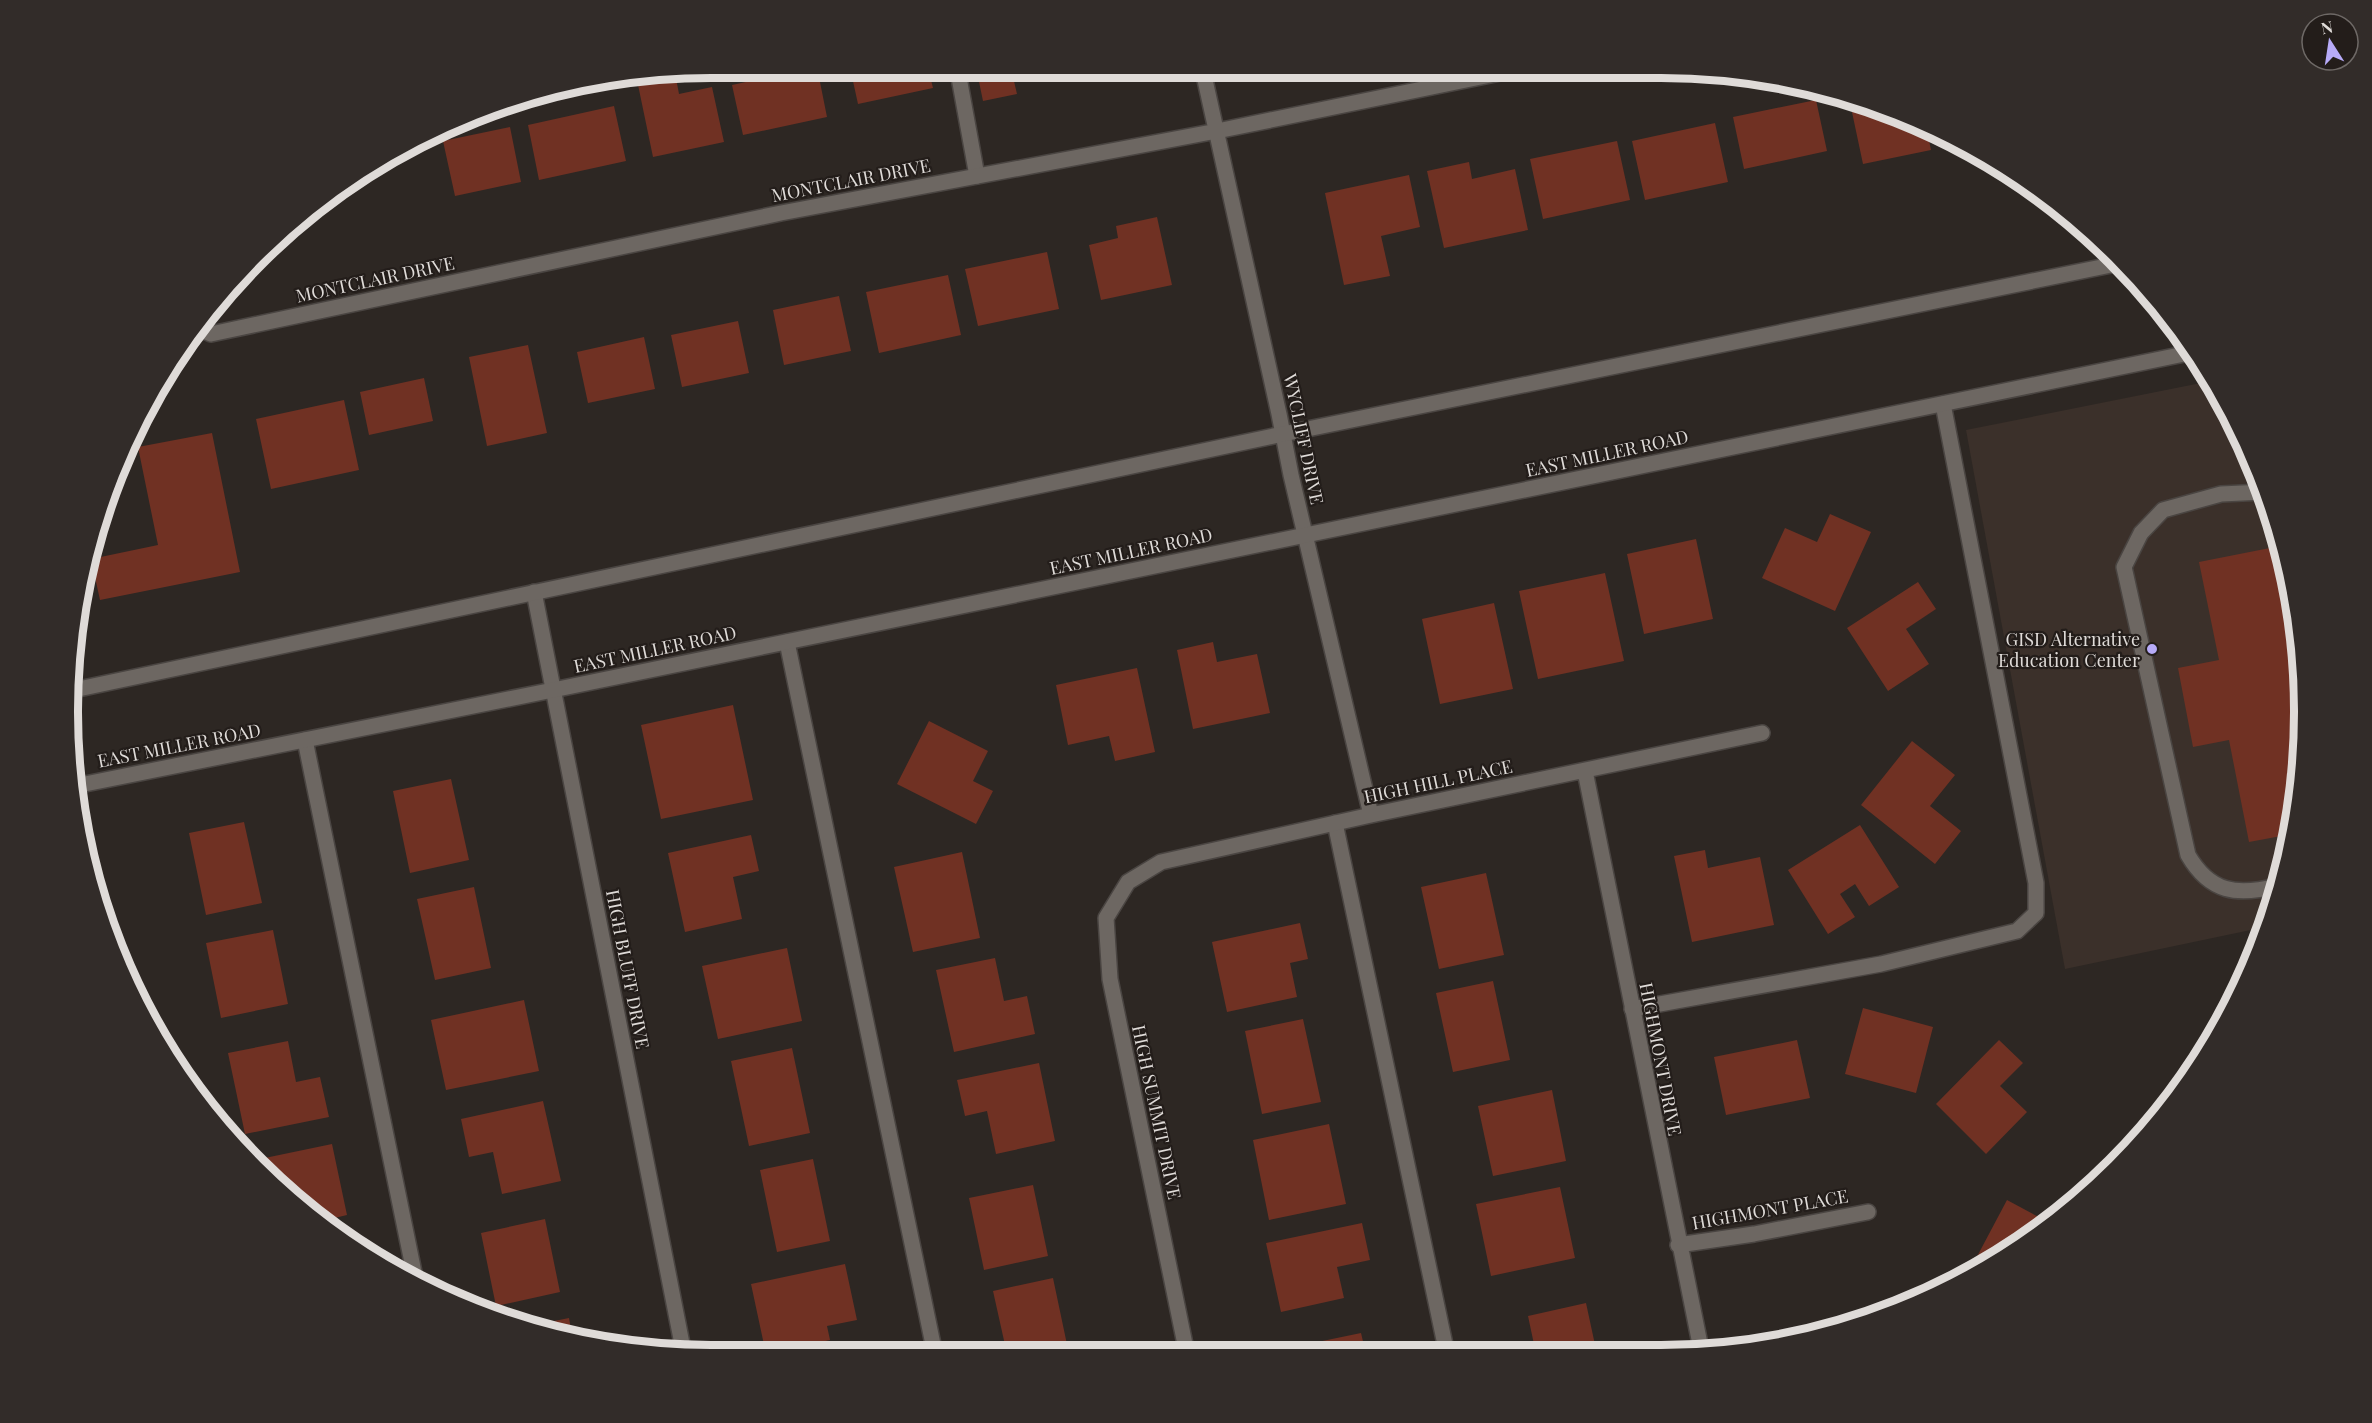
<svg xmlns="http://www.w3.org/2000/svg" width="2372" height="1423" font-family="'Playfair Display',serif">
<rect width="100%" height="100%" fill="#2d2723"/>
<path fill="#3b302a" d="M2211 381 2256 465 2292 586 2304 712 2292 837 2265 927 2065 969 1966 430Z"/>
<path fill="#703123" d="M1035 71 1013 77 1017 94 983 101 977 72Z
M791 72H818L827 117 743 135 732 85Z
M851 72H929L933 88 858 104Z
M671 73H675L679 94 712 87 724 142 653 157 637 80Z
M1849 98 1868 102 1927 131 1931 150 1863 164Z
M1816 100 1827 151 1744 169 1733 117Z
M614 106 626 161 539 180 528 125Z
M1715 123 1728 182 1645 200 1632 141Z
M510 127 521 182 455 196 443 141Z
M1617 141 1630 200 1543 219 1530 159Z
M1469 162 1472 179 1515 169 1528 230 1444 248 1427 171Z
M1409 175 1420 227 1381 236 1390 276 1344 285 1325 193Z
M1157 217 1172 285 1101 300 1089 245 1118 238 1116 226Z
M1047 252 1059 309 978 326 965 269Z
M948 275 961 335 879 353 866 292Z
M839 296 851 351 784 365 773 310Z
M738 321 749 373 682 387 671 335Z
M644 337 655 389 588 403 577 352Z
M528 345 547 433 487 446 469 357Z
M424 378 433 421 369 435 360 392Z
M344 400 359 470 271 489 256 419Z
M212 433 240 572 100 600 91 559 158 545 138 447Z
M1830 514 1871 532 1835 611 1762 578 1785 528 1817 542Z
M1696 539 1713 619 1644 634 1627 554Z
M2280 546 2292 586 2304 712 2292 834 2249 842 2229 740 2193 747 2178 668 2219 660 2199 562Z
M1605 573 1624 661 1538 679 1519 591Z
M1918 582 1936 609 1906 629 1929 664 1888 691 1847 628Z
M1494 603 1513 689 1440 704 1422 619Z
M1213 642 1217 662 1257 654 1270 713 1193 729 1177 650Z
M1137 668 1155 752 1115 761 1109 736 1068 745 1056 685Z
M733 705 753 800 661 819 641 725Z
M929 721 988 751 973 781 993 791 976 824 897 784Z
M1912 741 1955 775 1930 806 1961 831 1935 864 1861 805Z
M451 779 469 860 410 873 393 791Z
M244 822 262 903 206 915 189 833Z
M1860 825 1899 887 1869 906 1855 884 1840 894 1855 917 1828 934 1788 870Z
M751 835 759 871 733 877 742 919 685 932 668 853Z
M1705 850 1708 868 1760 857 1774 925 1692 942 1674 856Z
M962 852 980 938 913 952 894 867Z
M1486 873 1504 955 1439 969 1421 887Z
M474 887 491 968 435 980 417 899Z
M1300 923 1308 959 1290 963 1297 997 1227 1012 1212 942Z
M273 930 288 1004 221 1018 206 943Z
M787 948 802 1021 718 1039 702 966Z
M995 958 1004 1001 1027 996 1035 1034 954 1052 936 970Z
M1493 981 1510 1060 1453 1072 1436 993Z
M524 1000 539 1071 446 1090 431 1020Z
M1863 1008 1933 1027 1916 1093 1845 1074Z
M1303 1019 1321 1102 1262 1114 1245 1031Z
M1797 1040 1810 1098 1726 1115 1714 1057Z
M1999 1040 2023 1063 2000 1086 2027 1112 1986 1154 1936 1104Z
M288 1041 296 1082 320 1077 329 1117 245 1134 228 1053Z
M792 1048 810 1133 749 1146 731 1061Z
M1039 1063 1055 1141 996 1154 987 1111 965 1116 957 1080Z
M1552 1090 1566 1161 1493 1176 1478 1106Z
M543 1101 561 1181 502 1194 493 1152 469 1157 461 1119Z
M1329 1124 1346 1204 1269 1220 1253 1140Z
M332 1144 347 1215 322 1221 251 1161Z
M813 1159 830 1241 777 1252 760 1170Z
M1033 1185 1048 1256 984 1270 969 1198Z
M1560 1187 1575 1258 1491 1276 1476 1204Z
M2007 1200 2048 1222 1980 1270 1972 1266Z
M545 1219 560 1292 496 1306 481 1233Z
M1362 1223 1370 1260 1337 1267 1344 1298 1281 1312 1266 1243Z
M845 1264 857 1320 827 1326 830 1340 766 1354 751 1284Z
M1053 1278 1069 1354H1007L993 1291Z
M1586 1303 1597 1354H1514L1535 1349 1528 1316Z
M569 1318 572 1335 529 1326Z
M1361 1333 1366 1354H1305L1303 1345Z"/>
<g fill="none" stroke-linecap="round" stroke-linejoin="round">
<g stroke="#4a4542" stroke-width="18">
<path id="lane" d="M958 72 977 176
M2264 492 2221 494 2163 510 2141 533 2124 567 2188 855C2210 893 2237 896 2277 886
M787 642 935 1354
M305 740 415 1277
M1335 823 1447 1354
M1632 1009 1881 964 2017 931 2036 913V883L1943 404"/>
</g>
<g stroke="#4a4542" stroke-width="18">
<path id="street" d="M1203 71 1279 414 1291 475 1371 815
M197 328 211 334 781 213 1217 131 1515 70
M534 592 684 1354
M1585 771 1702 1354
M1678 1245 1754 1234 1868 1212
M1187 1354 1110 979 1106 918 1128 882 1161 862 1371 815 1762 733"/>
</g>
<g stroke="#4a4542" stroke-width="18">
<path id="secondary" d="M69 691 1283 434 2121 263
M75 786 553 690 2194 352"/>
</g>
<use href="#lane" stroke="#6d6762" stroke-width="15"/>
<use href="#street" stroke="#6d6762" stroke-width="15"/>
<use href="#secondary" stroke="#6d6762" stroke-width="15"/>
</g>
<circle fill="#b7abf8" stroke="#231d1a" stroke-width="2" cx="2152" cy="649" r="6"/>
<g text-anchor="middle" dominant-baseline="central" stroke-width="4.5" stroke-linejoin="round" paint-order="stroke">
<g font-size="18" fill="#dfdbd8" stroke="#231d1a">
<text transform="translate(851 180) rotate(-11)">MONTCLAIR DRIVE</text>
<text transform="translate(375 279) rotate(-12)">MONTCLAIR DRIVE</text>
<text transform="translate(1304 439) rotate(78)">WYCLIFF DRIVE</text>
<text transform="translate(1607 453) rotate(-12)">EAST MILLER ROAD</text>
<text transform="translate(1131 551) rotate(-12)">EAST MILLER ROAD</text>
<text transform="translate(655 649) rotate(-12)">EAST MILLER ROAD</text>
<text transform="translate(179 745) rotate(-11)">EAST MILLER ROAD</text>
<text transform="translate(1438 781) rotate(-12)">HIGH HILL PLACE</text>
<text transform="translate(628 969) rotate(79)">HIGH BLUFF DRIVE</text>
<text transform="translate(1661 1059) rotate(79)">HIGHMONT DRIVE</text>
<text transform="translate(1157 1112) rotate(78)">HIGH SUMMIT DRIVE</text>
<text transform="translate(1770 1209) rotate(-10)">HIGHMONT PLACE</text>
</g>
<g font-size="18" fill="#dfdbd8" stroke="#231d1a" text-anchor="end">
<text x="2140" y="639">GISD Alternative<tspan x="2140" dy="21">Education Center</tspan></text>
</g>
</g>
<path d="M0 0H2372V1423H0ZM711 78H1661A633 633 0 0 1 2294 711V712A633 633 0 0 1 1661 1345H711A633 633 0 0 1 78 712V711A633 633 0 0 1 711 78Z" fill="#322c29" fill-rule="evenodd"/>
<path fill="none" stroke="#dfdbd8" stroke-width="8" d="M711 78H1661A633 633 0 0 1 2294 711V712A633 633 0 0 1 1661 1345H711A633 633 0 0 1 78 712V711A633 633 0 0 1 711 78Z"/>
<g transform="translate(2330 42) rotate(348)"><circle r="28" fill="#231d1a" stroke="#6e6966" stroke-width="1.5"/>
<path d="M0-4.5L10 22L0 15L-10 22Z" fill="#b7abf8"/>
<text y="-9" font-size="16" font-weight="bold" text-anchor="middle" fill="#dfdbd8">N</text>
</g>
</svg>
